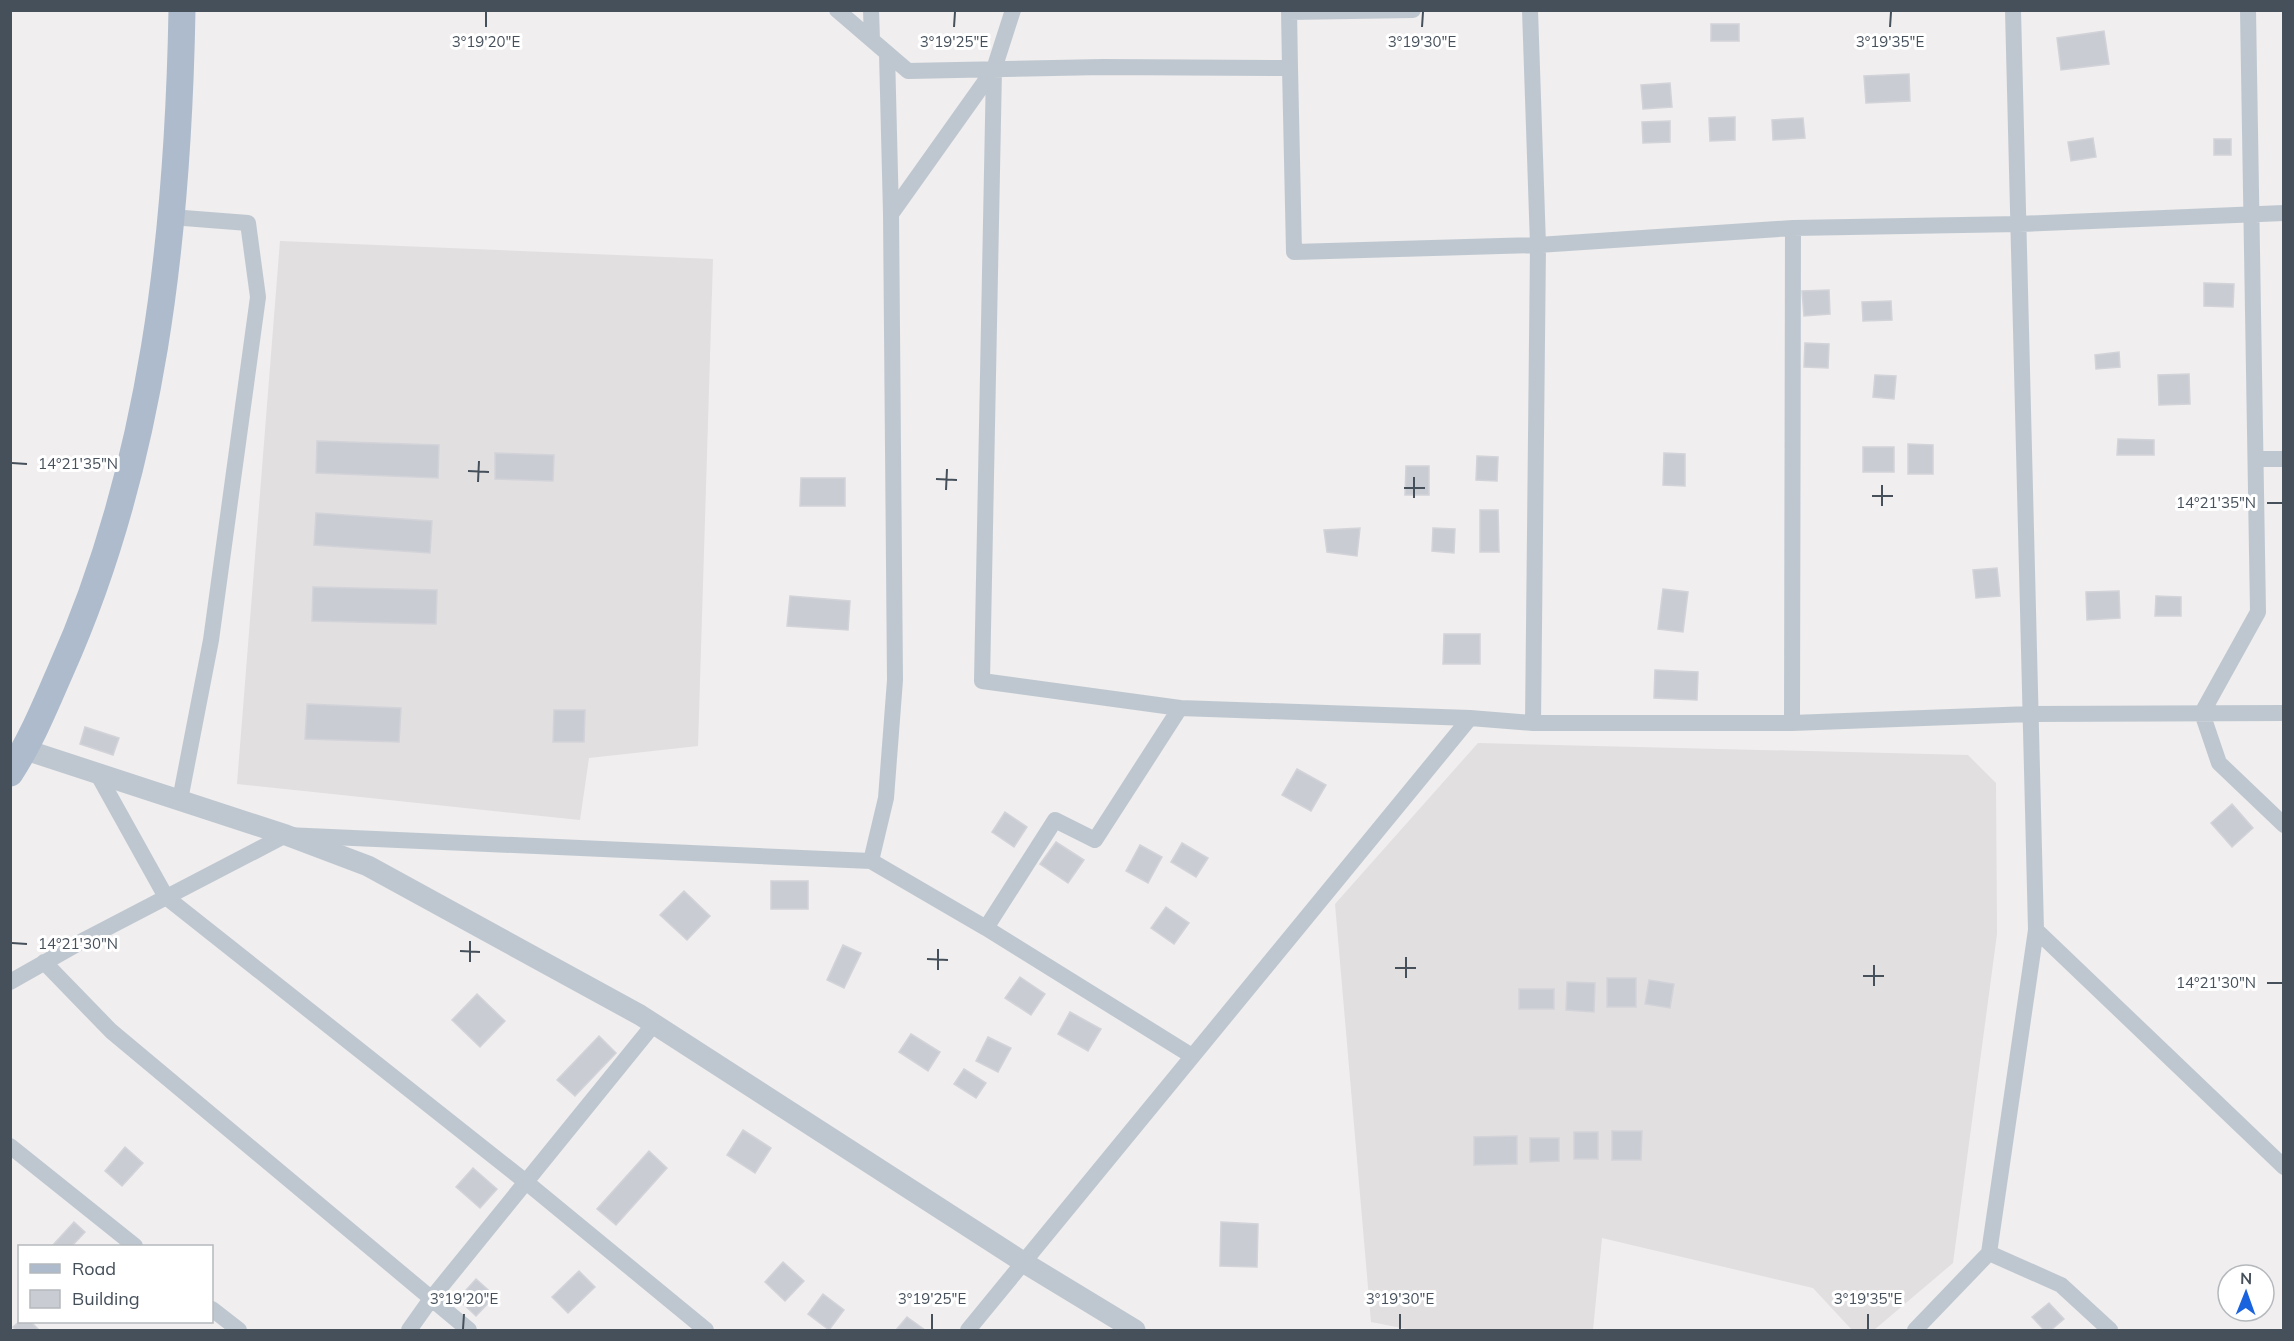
<svg xmlns="http://www.w3.org/2000/svg" width="2294" height="1341" font-family="Mulish,sans-serif">
<rect width="100%" height="100%" fill="#f0eeee"/>
<path fill="#e1dfe0" d="M280 241 713 259 698 746 589 758 580 820 237 784Z
M1478 743 1968 755 1996 783 1997 934 1953 1263 1874 1330H1852L1813 1288 1602 1238 1593 1330H1412L1371 1322 1335 904Z"/>
<path fill="#caccd3" stroke="#d2d3d9" stroke-width="1.5" d="M1711 24H1739V41H1711Z
M2104 31 2109 64 2061 70 2057 38Z
M1909 74 1910 101 1866 103 1864 76Z
M1670 83 1672 107 1643 109 1641 85Z
M1735 117V140L1710 141 1709 118Z
M1803 118 1805 138 1773 140 1772 120Z
M1670 121V142L1643 143 1642 122Z
M2093 138 2096 157 2071 161 2068 142Z
M2214 139H2231V155H2214Z
M2204 283 2234 284 2233 307 2204 306Z
M1829 290 1830 314 1804 316 1802 291Z
M1891 301 1892 320 1863 321 1862 302Z
M1805 343 1829 344 1828 368 1804 367Z
M2119 352 2120 367 2096 369 2095 355Z
M2189 374 2190 404 2159 405 2158 375Z
M1875 375 1896 376 1894 399 1873 397Z
M2118 439 2154 440V455H2117Z
M317 441 439 445 438 478 316 473Z
M1908 444 1933 445V474H1908Z
M1863 447H1894V472H1863Z
M495 453 554 455 553 481 495 479Z
M1664 453 1685 454V486L1663 485Z
M1477 456 1498 457 1497 481 1476 480Z
M1406 466H1429V495H1405Z
M801 478H845V506H800Z
M1480 510H1498L1499 552H1480Z
M316 513 432 521 430 553 314 545Z
M1360 528 1357 556 1327 552 1324 530Z
M1433 528 1455 529 1454 553 1432 551Z
M1997 568 2000 596 1976 598 1973 570Z
M313 587 437 590 436 624 312 621Z
M1663 589 1688 592 1683 632 1658 629Z
M2119 591 2120 618 2087 620 2086 592Z
M790 596 850 601 848 630 787 626Z
M2156 596 2181 597V616H2155Z
M1444 634H1480V664H1443Z
M1655 670 1698 672 1697 700 1654 698Z
M307 704 401 708 399 742 305 739Z
M554 710H585L584 742H553Z
M85 727 119 738 113 755 80 744Z
M1297 769 1326 785 1311 811 1282 795Z
M2232 804 2253 828 2232 847 2211 823Z
M1005 812 1027 827 1014 847 992 832Z
M1056 842 1084 860 1068 883 1040 864Z
M1182 843 1208 858 1196 877 1171 862Z
M1140 845 1162 857 1148 883 1126 871Z
M771 881H808V909H771Z
M684 891 710 916 687 940 660 915Z
M1166 907 1189 923 1174 944 1151 928Z
M843 945 861 953 844 988 827 980Z
M1020 977 1045 994 1031 1015 1005 998Z
M1607 978H1636V1007H1607Z
M1649 980 1674 984 1670 1008 1645 1004Z
M1567 982 1595 983 1594 1012 1566 1010Z
M1519 989H1554V1009H1519Z
M477 994 505 1021 480 1047 452 1020Z
M1070 1012 1101 1029 1088 1051 1058 1034Z
M911 1034 940 1052 928 1071 899 1052Z
M599 1036 616 1053 575 1096 557 1080Z
M988 1037 1011 1048 998 1072 976 1061Z
M964 1069 986 1083 976 1098 954 1084Z
M743 1130 771 1148 755 1173 727 1155Z
M1612 1131H1642L1641 1160H1612Z
M1574 1132H1598V1159H1574Z
M1517 1136V1164L1474 1165V1137Z
M1530 1138H1559V1161L1530 1162Z
M125 1147 143 1163 122 1186 105 1171Z
M649 1151 667 1168 616 1225 597 1209Z
M473 1168 497 1189 480 1208 456 1187Z
M74 1222 85 1232 72 1246H52Z
M1221 1222 1258 1224 1257 1267 1220 1266Z
M783 1262 804 1281 785 1301 765 1282Z
M579 1271 595 1287 568 1313 552 1297Z
M476 1279 495 1296 476 1316 458 1299Z
M823 1294 844 1310 829 1330 808 1314Z
M2049 1303 2064 1319 2051 1330H2044L2032 1317Z
M907 1317 925 1330H896Z
M20 1321 31 1322 39 1330H16L13 1327Z"/>
<g fill="none" stroke-linecap="round" stroke-linejoin="round">
<path stroke="#bec7d0" stroke-width="16" d="M837 10 908 71 1103 67 1290 68 1294 252 1538 245 1793 228 2019 224 2284 213
M871 10 872 40
M1289 10 1290 68
M1530 10 1538 245 1533 723
M2248 10 2258 612 2202 713 2219 763 2284 825
M1289 12 1413 10
M994 69 982 681 1180 708
M891 214 994 69 1013 10
M171 217 248 223 258 297 211 640 180 800
M2256 459H2284
M1792 723 1793 228
M97 773 166 897 526 1182 706 1330
M871 861 886 798 895 680 891 214 887 53
M986 928 1055 820 1095 840 1180 708 1470 718 1533 723H1792L2030 714 2284 713
M2036 930 2284 1167
M44 962 111 1031 469 1330
M10 982 86 939 286 835 871 861 986 928 1192 1056
M10 1146 135 1246
M1989 1253 2061 1285 2110 1330
M212 1309 239 1330
M409 1330 431 1299 654 1024
M968 1330 1470 718
M1915 1330 1989 1253 2036 930 2013 10"/>
<path stroke="#bec7d0" stroke-width="21" d="M26 750 286 835 368 866 640 1015 1023 1262 1135 1330"/>
<path stroke="#adbbcd" stroke-width="27" d="M10 773C31 741 45 706 60 672 153 465 178 235 182 10"/>
</g>
<path fill="none" stroke="#46505b" stroke-width="2" d="M486 27V12M954 27 955 12M1422 27 1423 12M1890 27 1891 12M12 463 27 464M468 471 489 472M936 479 957 480M478 482 479 461M1404 488H1425M946 490 947 469M1872 496H1893M1414 498V477M2267 503H2282M1882 506V485M12 943 27 944M460 951 480 952M927 959 948 960M470 962V941M1395 968H1416M938 970V949M1863 976H1884M1406 978V957M2267 983H2282M1874 986V965M463 1329 464 1314M932 1329V1314M1400 1329V1314M1868 1329V1314"/>
<g font-size="15" text-anchor="middle" fill="#46505b" stroke="#fff" stroke-width="6" stroke-linejoin="round" paint-order="stroke">
<text x="486" y="47">3°19'20"E</text>
<text x="954" y="47">3°19'25"E</text>
<text x="1422" y="47">3°19'30"E</text>
<text x="1890" y="47">3°19'35"E</text>
<text x="78" y="469">14°21'35"N</text>
<text x="2216" y="508">14°21'35"N</text>
<text x="78" y="949">14°21'30"N</text>
<text x="2216" y="988">14°21'30"N</text>
<text x="464" y="1304">3°19'20"E</text>
<text x="932" y="1304">3°19'25"E</text>
<text x="1400" y="1304">3°19'30"E</text>
<text x="1868" y="1304">3°19'35"E</text>
</g>
<rect width="2294" height="1341" fill="none" stroke="#46505b" stroke-width="24"/>
<rect x="18" y="1245" width="195" height="78" fill="#ffffff" stroke="#b5b9bd" stroke-width="1.5"/>
<rect x="30" y="1264" width="30" height="9" fill="#adbbcd" stroke="#b5b9bd" stroke-width="1.5"/>
<text x="72" y="1275" font-size="18" fill="#46505b">Road</text>
<rect x="30" y="1290" width="30" height="18" fill="#caccd3" stroke="#b5b9bd" stroke-width="1.5"/>
<text x="72" y="1305" font-size="18" fill="#46505b">Building</text>
<g transform="translate(2246 1293) rotate(1)"><circle r="28" fill="#ffffff" stroke="#b5b9bd" stroke-width="1.5"/>
<path d="M0-4.5L10 22L0 15L-10 22Z" fill="#1963df"/>
<text y="-9" font-size="16" font-weight="bold" text-anchor="middle" fill="#46505b">N</text>
</g>
</svg>
